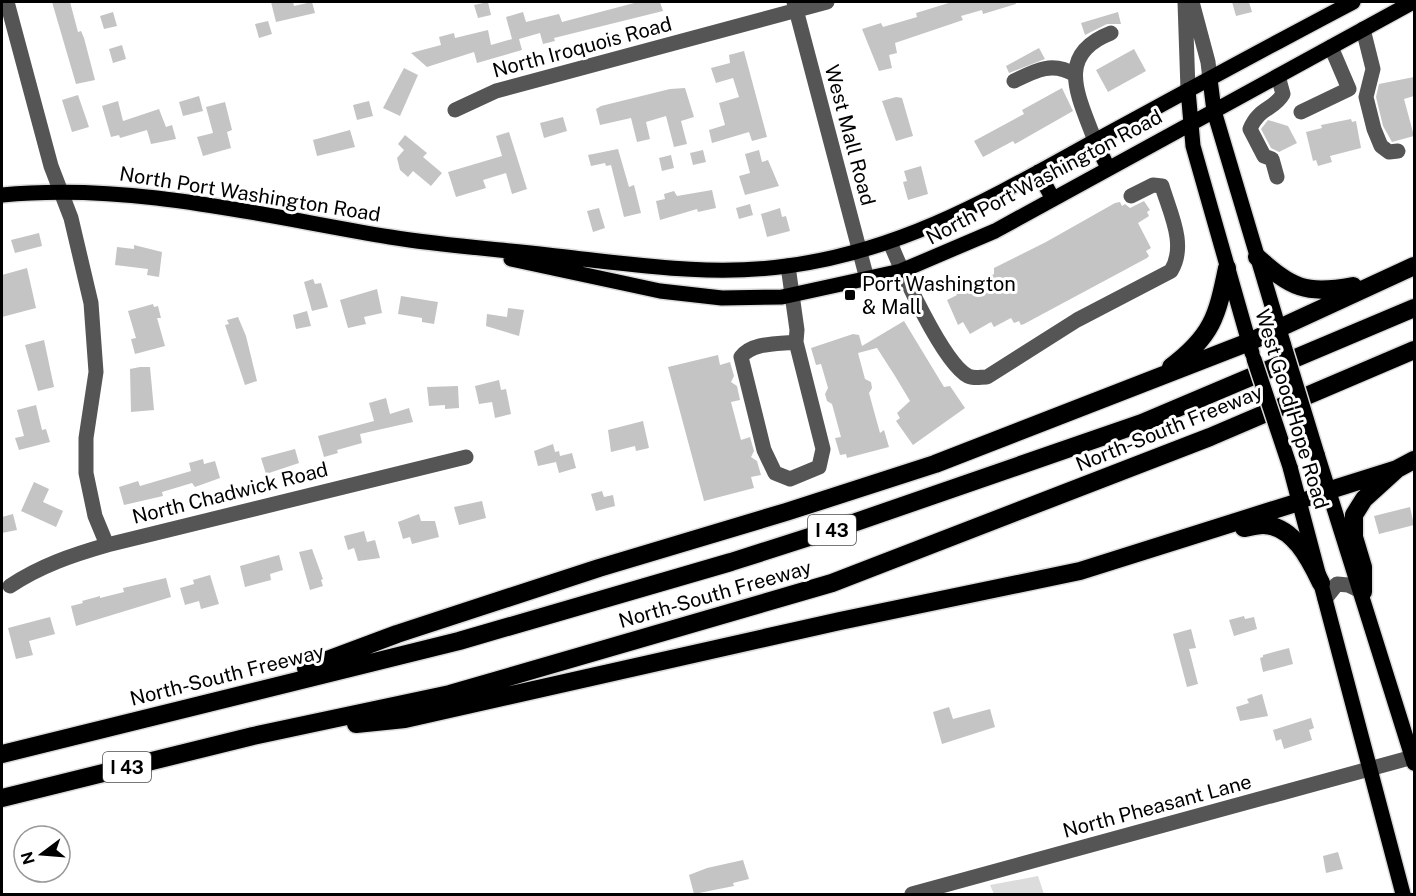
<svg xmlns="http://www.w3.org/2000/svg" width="1416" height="896" font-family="'Public Sans',sans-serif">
<rect width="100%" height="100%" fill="#fff"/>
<path fill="#dcdcdc" d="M1038 876 1044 894H994L990 885Z"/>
<path fill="#c4c4c4" d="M52 2H70L78 32 81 31 84 38 95 80 76 84Z
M271 2H293L294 6 312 2 315 13 276 22Z
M488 2 491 15 478 18 474 5Z
M638 2H660L663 11 554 38 555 41 543 44 540 33 519 39 522 50 477 63 474 52 427 67 411 53 441 45 439 37 454 33 455 38 488 30 491 45 512 39 506 17 523 12 526 22 559 14 562 22Z
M952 2H1015L1016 4 983 14 982 10 961 16 963 20 895 43 897 53 889 55 892 68 879 71 862 29 881 23 883 27 917 17 916 13Z
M1232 2H1249L1252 12 1236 16Z
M113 12 117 26 104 29 100 16Z
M1118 12 1121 24H1107L1085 35 1081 23Z
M268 21 272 34 259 38 255 24Z
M122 45 126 59 113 63 109 49Z
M1039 48 1045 59 1009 73 1006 66Z
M1134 49 1146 71 1108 92 1096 70Z
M744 51 767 137 752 141 749 132 712 143 709 130 725 125 719 103 739 97 733 78 716 83 711 68 730 63 729 55Z
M404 68 418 75 400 116 383 108Z
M1414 77V96L1404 99 1414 136 1392 142 1383 126 1376 97 1379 84Z
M685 88 694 117 681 121 687 144 674 147 666 116 646 122 650 139 637 142 631 118 600 125 596 109 601 106 670 89Z
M1062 88 1073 111 1015 144 1013 141 983 157 974 141 1024 114 1022 110Z
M78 95 89 127 72 132 62 100Z
M199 96 203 111 183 116 179 102Z
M896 97 902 98 913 136 896 141 882 101Z
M118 101 123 121 159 109 166 127 172 125 176 139 151 144 147 130 120 138 119 135 111 137 102 106Z
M369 101 373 116 357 120 353 105Z
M225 102 232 130 227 132 231 148 203 156 197 137 213 133 206 107Z
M563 117 567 131 544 138 540 123Z
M1351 119 1352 122 1356 121 1361 148 1330 156 1332 162 1318 166 1316 160 1313 161 1306 132 1322 128 1321 125Z
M1268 120 1288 126 1297 143 1279 152 1271 148 1261 129Z
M350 130 355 147 317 156 313 140Z
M509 132 527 189 512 194 506 173 483 180 486 188 456 197 448 172 502 156 496 136Z
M405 135 427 153 423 157 442 173 431 186 413 171 408 177 400 170 397 158 404 150 398 144Z
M618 149 629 187 634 185 641 213 624 217 611 165 606 166 605 163 591 166 588 155Z
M703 150 706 162 693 165 690 153Z
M759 150 762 162 768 160 779 186 745 195 739 176 750 173 745 154Z
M671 155 674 168 662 171 659 158Z
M921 166 928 194 908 200 903 182 907 181 904 171Z
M712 190 716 208 698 212 697 209 660 220 656 201 665 199 664 194 674 191 677 196Z
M1144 201 1150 210 1147 212 1149 216 1138 223 1151 248 1146 251 1149 256 1147 258 1024 324 1021 325 1019 321 1014 323 1011 318 994 327 991 322 970 334 963 322 958 325 947 300 957 295 954 290 969 282 971 286 994 274V268L1046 242 1115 203 1120 202 1122 206 1125 204 1130 208Z
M750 204 753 215 739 219 736 208Z
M599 208 605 228 593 232 587 211Z
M780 208 782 217 786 216 790 231 767 237 761 214Z
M39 233 42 246 15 253 11 240Z
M134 245 162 252 159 277 147 275 148 269 115 265 117 247 134 249Z
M27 268 36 308 2 317V275Z
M313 279 315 284 321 283 328 307 312 311 304 282Z
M377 289 382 313 364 317 366 324 348 328 340 300Z
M401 296 438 302 434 324 422 322V318L398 314Z
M153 304 154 307 158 306 161 318H157L165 346 135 354 131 339 136 338 128 311Z
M508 308 524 310 519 336 486 326 487 314 507 317Z
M307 311 311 326 296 329 293 315Z
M238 317 246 336 257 381 245 385 225 325 229 324 227 320Z
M904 321 944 387 950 386 965 408 913 445 896 421 900 418 897 413 910 401 895 376 877 348 858 353 865 379 871 382 872 388 869 393 880 433 884 430 889 447 847 458 846 454 840 455 835 438 841 437 832 404 827 401 825 394 828 388 821 364 816 365 811 348 853 334 859 335 862 346Z
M44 340 54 387 38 391 25 345Z
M718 355 720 365 730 362 734 376 731 382 737 386 740 400 731 402 741 440 750 437 754 451 751 457 757 461 761 475 751 477 754 488 704 501 668 367Z
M140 367H150L154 410 131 412 130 369Z
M499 380 501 390 506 389 511 414 495 418 492 402 479 404 475 386Z
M458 386 459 408 445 409V405L429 406 427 387Z
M386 398 390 414 409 408 413 422 360 434 362 443 337 450 338 453 324 457 318 436 374 421 369 403Z
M36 405 42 430 46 429 50 442 19 450 15 438 24 436 17 410Z
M643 421 649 448 636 451 635 446 611 452 608 430Z
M553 444 555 452 559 451 560 456 572 453 576 468 559 473 556 462 538 466 534 451Z
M295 449 299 463 266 474 261 458Z
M203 459 204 464 215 461 220 478 195 487 192 483 162 492 163 496 124 505 119 487 138 481 140 486 191 471 189 463Z
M34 482 49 489 43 502 63 511 56 527 21 511Z
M602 491 604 497 613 495 615 506 596 511 591 494Z
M482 501 486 518 459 525 454 507Z
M1410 507 1414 525 1379 534 1374 516Z
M13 514 17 530 2 533V517Z
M419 514 421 521H435L439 537 412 544 410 537 403 539 398 522Z
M364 531 367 542 375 540 380 558 358 561 354 548 348 550 344 536Z
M312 549 323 579 321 580 323 586 310 590 299 552Z
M279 555 283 570 270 574 271 580 245 587 240 566Z
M210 575 219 604 201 609 199 601 185 605 180 588 194 584 193 580Z
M166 578 171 597 76 626 71 606 83 603 82 601 100 596V598L124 592 123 588Z
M1244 616 1245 619 1254 617 1257 629 1234 636 1229 620Z
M50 617 55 634 29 641 33 655 16 659 8 628Z
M1191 629 1196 648 1189 649 1198 684 1187 687 1173 634Z
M1289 648 1293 664 1263 672 1260 658 1263 657V655Z
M1262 694 1268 716 1240 721 1236 707 1249 703 1247 699Z
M949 707 953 719 990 709 995 727 942 744 933 712Z
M1311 718 1314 728 1309 730 1312 740 1284 749 1281 739 1276 741 1273 730Z
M1338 852 1343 869 1326 873 1323 856Z
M743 860 749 879 733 883 734 886 694 894 689 875 707 868Z"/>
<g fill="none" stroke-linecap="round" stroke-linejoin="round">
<g stroke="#dbdbdb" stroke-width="18">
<path id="major" d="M1210 79 1214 111 1284 346
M1188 90 1193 146 1252 353
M1095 141 1108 168
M1038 172 1053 199
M2 195C132 182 263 216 390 237 451 247 513 250 574 258 645 266 716 276 787 266 907 250 998 194 1102 137 1185 92 1269 46 1353 2
M511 259 660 291 722 298 782 297 901 271 995 231 1413 2
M1317 454 1414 763
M1290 467 1403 894
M1299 502 1327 491"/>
</g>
<g stroke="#dbdbdb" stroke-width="21">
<path id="highway" d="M1257 257C1292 288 1305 295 1353 286
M1171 367C1212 336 1217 317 1227 268
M1327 491 1397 469 1414 460
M1244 528C1250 527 1257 525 1263 525 1293 525 1310 560 1321 583
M1363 592V567L1354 537V515L1364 499 1397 469
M306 668 397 634 599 568 786 512 935 464 1249 342 1414 266
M356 724 405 719 840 621 1080 571 1299 502
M2 754 459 641 731 562 856 522 1142 423 1414 308
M2 798 253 736 450 694 832 583 1210 437 1414 350"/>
</g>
<path stroke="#555" stroke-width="15" d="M7 2 51 166 71 218 91 303 96 372 86 438V473L95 516 107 545
M794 2 867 279
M1185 2 1188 90
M1192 2 1208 62 1210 79
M1363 29 1373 69 1366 97 1374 129 1381 146 1389 152 1398 151
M1014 81C1036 70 1053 61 1075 75
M455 110 496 91 827 2
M1301 112 1349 89 1331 47
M1095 141C1079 97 1054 55 1111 33
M1277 177 1272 159 1264 156 1250 129C1259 107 1274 110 1283 94L1278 76
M890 242C901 270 943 363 968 376 974 379 980 377 987 377L1077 320 1171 271C1187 245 1170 213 1162 186L1153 185 1131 196
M788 266 797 330 796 342 823 449 819 467 790 479 775 473 764 450 741 357C752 342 779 344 796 342
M10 586C40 566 72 555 107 545L466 457
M1325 599 1337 584 1348 585 1363 592
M912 894 1413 757"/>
<use href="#major" stroke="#000" stroke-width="15"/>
<use href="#highway" stroke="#000" stroke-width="18"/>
<g stroke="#dbdbdb" stroke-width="18" stroke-linecap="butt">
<path id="major-bridge" d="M1284 346 1317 454
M1254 359 1290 467"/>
</g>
<use href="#major-bridge" stroke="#000" stroke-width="15"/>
</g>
<rect fill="#000" stroke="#fff" stroke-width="2" x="844" y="289" width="12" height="12" rx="3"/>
<g text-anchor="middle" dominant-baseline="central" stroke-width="6" stroke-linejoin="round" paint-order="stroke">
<g fill="#fff" stroke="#4c4c4c" stroke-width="1.5">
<rect x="808" y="515" width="48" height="30" rx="4.5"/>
<rect x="103" y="752" width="48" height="30" rx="4.5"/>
</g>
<g font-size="18" font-weight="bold" fill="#000">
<text x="832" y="530">I 43</text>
<text x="127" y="767">I 43</text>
</g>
<g font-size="20" fill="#000" stroke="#fff">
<text transform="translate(582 47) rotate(-15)">North Iroquois Road</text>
<text transform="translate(850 135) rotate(75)">West Mall Road</text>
<text transform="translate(1044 177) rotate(-28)">North Port Washington Road</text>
<text transform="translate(250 194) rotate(9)">North Port Washington Road</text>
<text transform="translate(1292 409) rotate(73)">West Good Hope Road</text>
<text transform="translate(1169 428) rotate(-22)">North-South Freeway</text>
<text transform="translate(230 493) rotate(-14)">North Chadwick Road</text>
<text transform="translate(715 594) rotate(-16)">North-South Freeway</text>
<text transform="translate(227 675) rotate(-14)">North-South Freeway</text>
<text transform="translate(1157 806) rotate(-15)">North Pheasant Lane</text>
</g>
<g font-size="20" fill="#000" stroke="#fff" text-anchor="start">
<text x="862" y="284">Port Washington<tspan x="862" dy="23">&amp; Mall</tspan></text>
</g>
</g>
<rect width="1416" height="896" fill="none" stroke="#000000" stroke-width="6"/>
<g transform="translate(42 854) rotate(254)"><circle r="28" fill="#ffffff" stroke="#999999" stroke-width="1.5"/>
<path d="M0-4.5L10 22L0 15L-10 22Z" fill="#000000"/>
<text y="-9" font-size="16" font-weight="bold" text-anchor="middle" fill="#000000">N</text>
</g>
</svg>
